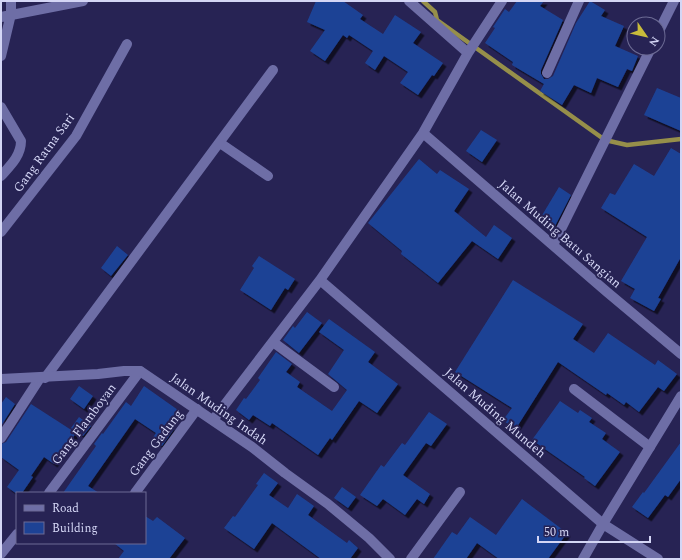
<svg xmlns="http://www.w3.org/2000/svg" width="682" height="560" font-family="Spectral,serif">
<defs>
<filter id="shadow"><feDropShadow dx="3.5" dy="3.5" stdDeviation="0" flood-color="#0009"/></filter>
</defs>
<rect width="100%" height="100%" fill="#272354"/>
<g fill="none" stroke-linecap="round" stroke-linejoin="round">
<path stroke="#968f4a" stroke-width="4.5" d="M423 1 435 12 437 20 605 140 627 145 681 139"/>
</g>
<path fill="#1d4295" filter="url(#shadow)" d="M316 1H343L363 15 360 19 383 34 395 15 421 32 413 43 443 63 434 76 432 75 418 95 400 83 408 72 384 56 375 70 365 63 373 51 349 35 347 38 343 35 325 61 310 51 325 30 307 22Z
M517 1H544L540 6 563 20 541 70V74L544 79H548L553 76 576 23 590 1 605 10 601 16 624 26 615 46 638 56 632 71 627 69 618 87 597 78 591 93 574 85 562 105 540 91 544 84 512 65 513 62 485 43 495 28 493 27 505 9 509 12Z
M657 88 681 98V131L644 115Z
M481 130 497 140 482 162 466 151Z
M671 148 681 154V257L658 298 661 299 654 311 630 298 635 289 621 281 647 237 601 208 610 193 615 195 634 164 654 176Z
M419 159 437 174 440 170 469 189 454 211 486 237 494 225 512 238 498 259 472 241 438 283 401 254 402 251 368 223Z
M559 187 571 195 555 226 541 217Z
M117 246 128 255 111 276 101 268Z
M259 256 295 279 288 290 285 288 271 310 240 290 254 268 252 266Z
M513 280 583 324 573 339 594 353 608 333 655 365 658 360 677 374 664 391 658 387 639 412 626 402 624 405 607 393 606 395 558 362 515 430 503 420 512 408 455 372Z
M307 312 322 323 299 353 283 340 293 326 295 328Z
M329 319 375 352 368 362 398 384 377 413 359 401 332 440 330 438 318 455 272 423 270 426 253 415 249 420 236 410 244 398 246 399 260 380 258 378 276 352 292 364 286 372 300 382 297 387 332 411 347 390 328 374 344 350 319 332Z
M79 386 93 396 84 409 70 399Z
M144 386 178 410 168 425 174 429 162 446 152 439 156 433 135 419 88 486 99 493H63L96 446 94 444 102 433 103 434 126 402 131 406Z
M6 397 15 404 1 426V404Z
M560 401 578 413 580 410 592 418 589 422 606 433 602 439 620 452 595 486 584 478 585 477 532 440Z
M31 404 76 433 54 464 44 457 31 476 33 477 22 493H17V494L7 487 19 470 1 457V444L6 442Z
M429 412 447 424 431 446 426 443 403 475 430 494 424 504 417 499 405 515 383 499 377 506 360 495 381 465 384 467 402 443 405 445Z
M79 417 91 426 83 436 71 428Z
M681 442V479L668 497 665 495 648 518 632 507 643 492 644 493Z
M264 473 278 483 269 495 288 508 297 494 314 506 308 515 347 543 349 540 358 548 350 559H321L272 523 254 549 224 528 233 516 235 517 258 485 256 484Z
M342 487 356 497 348 508 334 498Z
M522 499 567 533 548 559H499L477 543 466 559H433L452 532 457 535 470 517 496 535Z
M145 516 153 521 157 517 185 538 169 559H118L124 551 114 543H145Z"/>
<g fill="none" stroke-linecap="round" stroke-linejoin="round">
<path stroke="#6e6ea6" stroke-width="10" d="M409 1 468 53
M1 17 83 1
M658 33 674 1
M1 56 11 14V1
M547 73 579 1
M1 107 21 141C21 156 10 166 1 176
M423 133 607 292 681 354
M220 143 268 176
M1 232 76 136 127 44
M553 245 651 48
M320 280 603 524
M273 342 334 387
M45 378 273 70
M574 389 650 447
M213 420 320 280 423 133 468 53 502 1
M1 438 40 378
M49 493 140 371
M135 493 197 409
M1 554 17 534
M411 559 460 492"/>
<path stroke="#6e6ea6" stroke-width="10" d="M1 379 98 374 124 371H140L252 447 285 473 328 504 369 538 390 559
M603 524 658 559
M583 559 603 524 681 396"/>
</g>
<g text-anchor="middle" dominant-baseline="central" stroke-width="4" stroke-linejoin="round" paint-order="stroke">
<g font-size="13" fill="#d4d6f5" stroke="#272354">
<text transform="translate(44 153) rotate(-54)">Gang Ratna Sari</text>
<text transform="translate(560 234) rotate(41)">Jalan Muding Batu Sangian</text>
<text transform="translate(219 409) rotate(35)">Jalan Muding Indah</text>
<text transform="translate(495 413) rotate(41)">Jalan Muding Mundeh</text>
<text transform="translate(84 424) rotate(-53)">Gang Flamboyan</text>
<text transform="translate(156 443) rotate(-53)">Gang Gadung</text>
</g>
</g>
<rect width="682" height="560" fill="none" stroke="#d4d6f5" stroke-width="4"/>
<rect x="16" y="492" width="130" height="52" fill="#272354" stroke="#6c6b94"/>
<rect x="24" y="505" width="20" height="6" fill="#6e6ea6" stroke="#6c6b94"/>
<text x="52" y="512" font-size="12" fill="#d4d6f5">Road</text>
<rect x="24" y="522" width="20" height="12" fill="#1d4295" stroke="#6c6b94"/>
<text x="52" y="532" font-size="12" fill="#d4d6f5">Building</text>
<g transform="translate(646 36) rotate(124)"><circle r="19" fill="#272354" stroke="#6c6b94"/>
<path d="M0-3L7 15L0 10L-7 15Z" fill="#c8bb3b"/>
<text y="-6" font-size="11" font-weight="bold" text-anchor="middle" fill="#d4d6f5">N</text>
</g>
<path d="M538 536v6h112v-6" fill="none" stroke="#d4d6f5" stroke-width="2"/>
<text x="544" y="536" font-size="12" fill="#d4d6f5" stroke="#272354" stroke-width="3" paint-order="stroke">50 m</text>
</svg>
